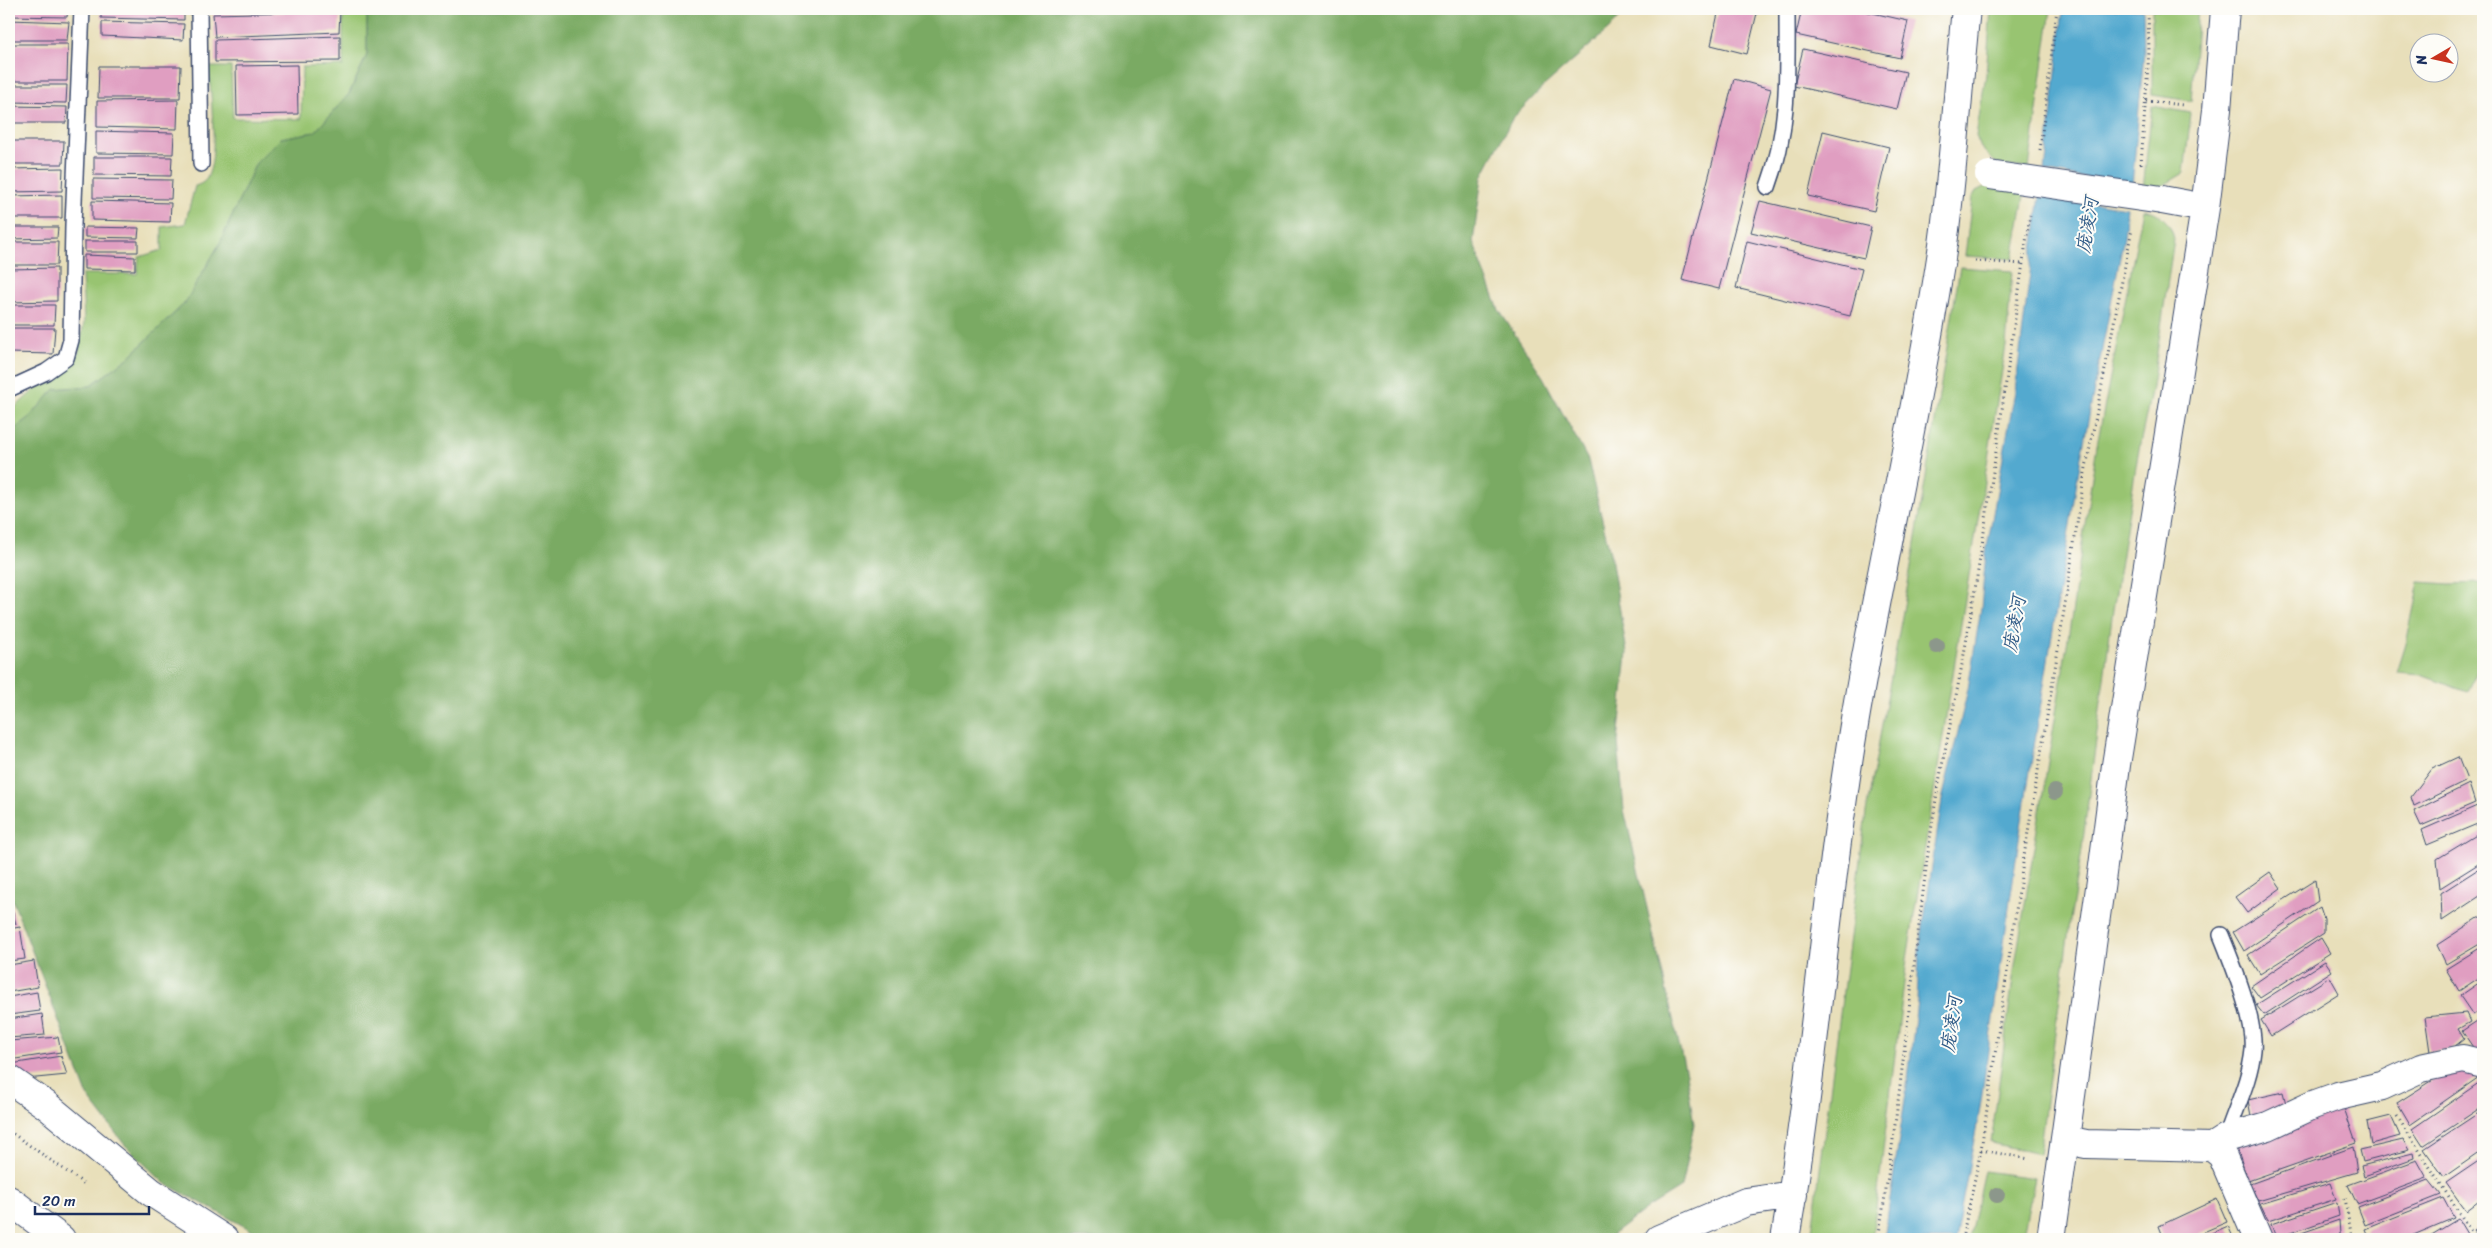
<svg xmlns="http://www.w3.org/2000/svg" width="2492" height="1248" font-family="Sriracha,'LXGW WenKai TC',sans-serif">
<rect width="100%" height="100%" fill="#fdfcf7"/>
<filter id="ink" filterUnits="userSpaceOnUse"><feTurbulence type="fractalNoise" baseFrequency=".02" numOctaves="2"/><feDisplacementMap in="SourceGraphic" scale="10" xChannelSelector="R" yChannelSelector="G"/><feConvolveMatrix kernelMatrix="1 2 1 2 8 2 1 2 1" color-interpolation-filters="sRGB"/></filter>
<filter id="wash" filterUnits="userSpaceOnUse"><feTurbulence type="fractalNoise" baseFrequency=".0096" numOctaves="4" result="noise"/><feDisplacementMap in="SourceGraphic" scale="20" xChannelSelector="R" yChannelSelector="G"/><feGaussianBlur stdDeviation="1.12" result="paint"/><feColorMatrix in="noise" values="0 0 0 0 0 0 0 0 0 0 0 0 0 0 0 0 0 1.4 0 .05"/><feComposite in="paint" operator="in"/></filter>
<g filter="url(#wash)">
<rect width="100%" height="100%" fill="#e8dfba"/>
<path fill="#98c471" stroke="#5a7a68" d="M343 9H367V55L349 94 315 132 281 138 256 163 220 243 185 303 127 359 90 386 55 389 28 419 9 433V413L44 381 71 363 78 354 84 323 82 274H137L139 257 162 250V227L185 224 195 186C202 184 207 181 209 173 218 151 210 93 209 67H231L233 118 301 119 302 67 343 66Z
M1991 9H2051L2029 168 1998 165 1981 148 1976 136 1986 74Z
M2152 9H2198L2191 101 2152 95Z
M2152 106 2191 113 2184 173 2154 191 2143 189Z
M1984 187 2025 190 2013 259 1965 256 1972 198 1976 191Z
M2143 209C2159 211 2171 222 2174 239L2152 387 2138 454 2112 617 2081 856 2070 921 2039 1154 1991 1143 2014 971 2072 614 2083 537 2097 445Z
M1960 267 2012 271 2006 346 1907 959 1872 1239H1811L1866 813 1913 556Z
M2419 582 2449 584 2483 583V659L2467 692 2421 675 2397 673 2406 644Z
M1984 1171 2035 1178 2022 1239H1969Z"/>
<path fill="#7aaa63" stroke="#4a6c60" d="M367 9H1627L1610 28 1546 84 1512 119 1482 177 1473 242 1499 310 1543 377 1588 460 1611 557 1627 653 1618 742 1624 810 1686 1074 1694 1124 1681 1187 1649 1207 1607 1239H268L164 1183 124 1144 88 1097 9 891V433L28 419 55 389 90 386 127 359 185 303 220 243 256 163 281 138 315 132 349 94 367 55Z"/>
<path fill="#53a9cf" stroke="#376c96" d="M2063 9H2143L2144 53 2132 186 2045 171Z
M2040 195 2127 208 2124 237 2081 457 2019 839 1979 1114 1955 1239H1884L1908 1079 1917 1001 1919 953 1942 800 1968 689 1981 608 1986 553 2015 391Z"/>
<g id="blocks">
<path fill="#e09ec1" d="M9 9H68L67 17 9 16Z
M101 9H184V20L101 18Z
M1719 9H1758L1747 54 1711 45Z
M1802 9H1855L1908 21 1900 58 1796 35Z
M340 11 339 32 215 37 213 14Z
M9 20 69 22 67 40H9Z
M102 22 184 24 183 40 102 36Z
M340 36V61L215 62V40Z
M9 44H68L67 81H9Z
M1803 49 1906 72 1897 109 1794 86Z
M297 65 298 114 237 115 236 66Z
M99 66H181L180 98H98Z
M1734 79 1771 89 1719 289 1682 280Z
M9 85H67L66 103 9 102Z
M178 100 177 129 97 127V101Z
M9 106 67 107 66 123H9Z
M96 131 174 133 173 154 96 153Z
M1823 131 1889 147 1874 211 1808 196Z
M9 141H64L63 164H9Z
M94 157H172L171 176 94 175Z
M63 168 62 191 9 192V169Z
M93 179 172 180 171 199 93 198Z
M62 195V218H9V196Z
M92 201 171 203 170 222 92 220Z
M1760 201 1871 227 1864 258 1751 232Z
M9 227H58L57 238 9 239Z
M85 227 139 228 138 238 85 237Z
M85 241H138V252H85Z
M1747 241 1862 269 1850 316 1736 288Z
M9 242H58L57 265H9Z
M84 255 135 257V270L84 269Z
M57 268V301L9 302V269Z
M9 305H55L54 325H9Z
M9 328H55L53 354 9 353Z
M2458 757 2467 780 2414 806 2411 797 2432 769Z
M2469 784 2475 803 2421 826 2414 811Z
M2477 806 2482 822 2427 845 2422 830Z
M2483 831V861L2440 888 2437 859Z
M2483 866V894L2442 921 2441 893Z
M2270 872 2281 888 2247 913 2235 897Z
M2315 880 2318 901 2244 951 2233 932Z
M9 906H11L16 924 9 925Z
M2320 907 2324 919V933L2260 974 2248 955Z
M2483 915V942L2446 964 2437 945Z
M20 927 25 959 9 961V929Z
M2321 938 2330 953 2260 998 2251 986Z
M2483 946V975L2459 991 2446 969Z
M34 961 38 987 9 992V965Z
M2325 961 2332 971 2264 1015 2256 1005Z
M2330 977 2339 993 2271 1036 2261 1020Z
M2483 980V1008L2473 1015 2460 996Z
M37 992 40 1011 9 1015V997Z
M2466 1013 2470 1022 2458 1029 2464 1039 2450 1050 2430 1052 2425 1017Z
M42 1014 45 1035 9 1038V1019Z
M2483 1017V1053L2479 1056 2462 1031Z
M58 1037 61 1052 9 1060V1041Z
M61 1056 67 1075 26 1079 11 1064Z
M2449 1070 2482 1075 2410 1125 2397 1103Z
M2483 1080V1106L2423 1146 2412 1129Z
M2283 1092 2287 1108 2251 1116 2248 1100Z
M2344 1108 2356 1143 2248 1181 2236 1145Z
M2483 1110V1150L2444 1177 2424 1149Z
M2391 1116 2400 1136 2371 1144 2367 1122Z
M2403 1140 2409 1150 2363 1162 2360 1150Z
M2353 1147 2357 1172 2258 1201 2250 1184Z
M2413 1153 2414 1158 2364 1176 2361 1166Z
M2483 1158V1198L2466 1211 2446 1183Z
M2417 1160 2427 1178 2357 1204 2348 1185Z
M2429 1180 2441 1195 2365 1225 2358 1207Z
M2330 1183 2336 1199 2268 1221 2260 1204Z
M2443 1198 2454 1218 2404 1239H2369L2365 1229Z
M2217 1199 2227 1222 2187 1239H2164L2159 1226Z
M2337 1202 2339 1216 2276 1238 2271 1224Z
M2458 1219 2470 1239H2425Z
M2339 1220 2340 1235 2327 1239H2284Z
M2483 1223V1239H2481L2474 1230Z
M2228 1226 2234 1239H2198Z"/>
</g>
</g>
<g filter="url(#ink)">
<use href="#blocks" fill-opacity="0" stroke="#3a496c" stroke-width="1"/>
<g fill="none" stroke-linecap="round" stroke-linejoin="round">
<g stroke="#3a496c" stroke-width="18">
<path id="service" d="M199 9 201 164
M1768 187C1790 128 1787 70 1787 9
M9 389 46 372 66 358 71 340 73 225 82 9
M2221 935C2232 962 2256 1021 2253 1050 2250 1081 2235 1109 2226 1138"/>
</g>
<g stroke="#3a496c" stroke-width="30">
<path id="minor" d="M2162 200 2205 208
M9 1079 46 1105 151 1192 224 1239
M2066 1140 2086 1144 2212 1147 2222 1155 2258 1239
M2212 1147 2226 1138 2268 1126 2313 1105 2338 1096 2382 1086 2421 1068 2463 1059 2483 1064
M1659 1239 1746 1202 1793 1195
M1785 1239C1815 1067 1826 892 1855 719 1881 565 1917 412 1941 258 1954 175 1957 92 1966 9
M2051 1239 2103 866 2116 765 2205 208 2217 110 2225 9"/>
</g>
<g stroke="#3a496c" stroke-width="30">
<path id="tertiary" d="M9 1200 61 1239"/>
</g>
<path stroke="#3a496c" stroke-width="3" stroke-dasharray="1 4" stroke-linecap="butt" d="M2146 101 2183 105
M2040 150 2057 9
M2141 164 2149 52 2148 9
M1975 261 2022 264
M2397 1116 2476 1239
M9 1131 86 1185
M1981 1150 2029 1159
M2345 1198 2352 1239
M1878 1239C1901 1104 1912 967 1931 832 1940 766 1956 702 1967 637 1991 497 2009 356 2030 215
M1962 1239 1981 1150 2024 856 2058 650 2084 478 2132 229"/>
<use href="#service" stroke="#fff" stroke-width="15"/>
<use href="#minor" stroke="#fff" stroke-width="28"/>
<use href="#tertiary" stroke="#fff" stroke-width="28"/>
<g stroke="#3a496c" stroke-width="30" stroke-linecap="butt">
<path id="minor-bridge" d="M1989 175 2162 200"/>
</g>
<use href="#minor-bridge" stroke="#fff" stroke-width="28"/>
</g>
<g fill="#8c978b">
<circle cx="1937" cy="646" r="8"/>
<circle cx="2055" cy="792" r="8"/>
<circle cx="1997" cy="1195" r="8"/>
</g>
</g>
<g text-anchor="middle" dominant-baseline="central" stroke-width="4" stroke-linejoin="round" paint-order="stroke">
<g font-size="19" font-style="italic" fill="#2f5a86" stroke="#fdfcf7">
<text transform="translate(2087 225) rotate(-81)">庞凌河</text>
<text transform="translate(2014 624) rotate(-80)">庞凌河</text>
<text transform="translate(1951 1024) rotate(-82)">庞凌河</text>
</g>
</g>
<rect width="2492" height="1248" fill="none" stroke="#fdfcf7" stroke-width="30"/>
<g transform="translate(2434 58) rotate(261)"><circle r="24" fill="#fdfcf7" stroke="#a3aaba"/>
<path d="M0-4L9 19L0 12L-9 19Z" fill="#c8321e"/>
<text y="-8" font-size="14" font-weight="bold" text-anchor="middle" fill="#1b2f5e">N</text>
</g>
<path d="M35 1206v8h114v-8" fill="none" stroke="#1b2f5e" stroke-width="2.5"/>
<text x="42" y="1206" font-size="15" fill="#1b2f5e" stroke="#fdfcf7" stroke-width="4" paint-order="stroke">20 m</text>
</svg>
